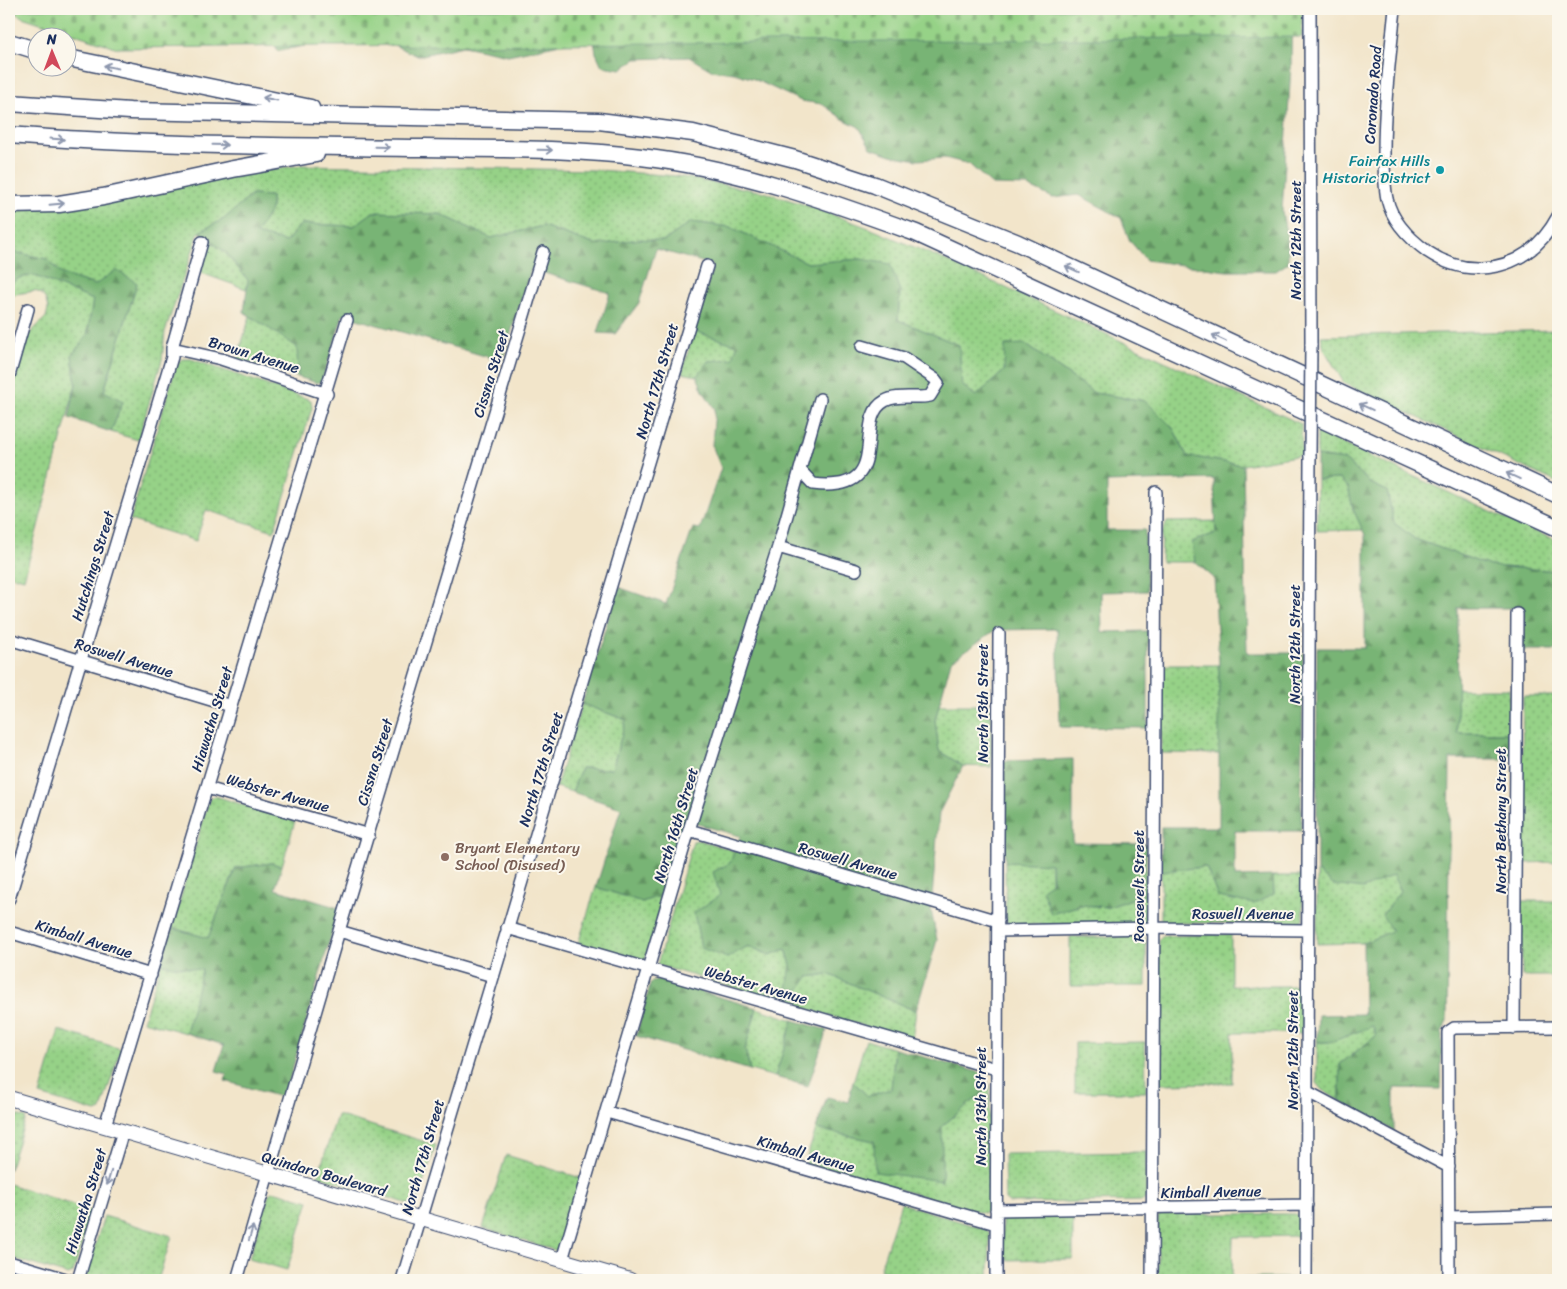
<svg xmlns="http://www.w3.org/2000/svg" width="1567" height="1289" font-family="Sriracha,sans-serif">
<defs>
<pattern id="grass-dots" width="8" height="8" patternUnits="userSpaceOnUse" patternTransform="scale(1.25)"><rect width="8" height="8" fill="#96d287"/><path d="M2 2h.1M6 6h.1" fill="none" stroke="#7aab72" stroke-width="1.8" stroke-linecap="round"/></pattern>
<pattern id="forest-firs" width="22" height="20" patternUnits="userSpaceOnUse" patternTransform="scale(1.25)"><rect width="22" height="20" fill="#78b474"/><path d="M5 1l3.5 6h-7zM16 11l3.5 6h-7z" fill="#629362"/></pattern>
<pattern id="cemetery-stones" width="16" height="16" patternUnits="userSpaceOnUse" patternTransform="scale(1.25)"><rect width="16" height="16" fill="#96d287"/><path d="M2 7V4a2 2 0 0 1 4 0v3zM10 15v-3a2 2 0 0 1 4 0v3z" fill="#7aab72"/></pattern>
</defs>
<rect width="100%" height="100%" fill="#fbf7ec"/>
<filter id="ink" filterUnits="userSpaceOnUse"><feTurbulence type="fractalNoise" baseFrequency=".02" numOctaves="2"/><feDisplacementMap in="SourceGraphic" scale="10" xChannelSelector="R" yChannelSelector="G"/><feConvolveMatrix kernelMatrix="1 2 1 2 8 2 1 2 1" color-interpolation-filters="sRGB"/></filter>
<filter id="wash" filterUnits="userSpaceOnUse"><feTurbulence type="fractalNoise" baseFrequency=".0096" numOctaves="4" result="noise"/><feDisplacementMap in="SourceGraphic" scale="20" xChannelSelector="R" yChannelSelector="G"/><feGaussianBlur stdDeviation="1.12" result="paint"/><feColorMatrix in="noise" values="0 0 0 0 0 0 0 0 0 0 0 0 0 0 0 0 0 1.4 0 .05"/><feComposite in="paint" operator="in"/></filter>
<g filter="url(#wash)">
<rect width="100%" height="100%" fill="#f2e5ca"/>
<path fill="url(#grass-dots)" stroke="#588072" d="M301 165 599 170 676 176 764 192 806 205 869 228 952 263 1301 424 1302 455 1243 465 1187 456 1173 428 1146 401 1094 393 1025 344 1004 371 976 396 962 385 959 345 898 320 900 291 861 259 808 263 730 227 691 222 664 241 640 239 596 245 543 226 491 238 440 214 373 212 354 226 301 224 286 242 255 234 271 209V196L252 195 224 219 199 232 165 332 162 360 138 440 111 432 123 401 104 392 137 283 95 285 61 274 47 259 9 251V212Z
M209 240 225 252 248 280 246 289 201 273Z
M33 275 93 300 87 336 72 355 76 384 24 579 9 575V399L27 336 46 317 48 309 46 300 42 294 35 291 16 294 11 298 9 308V285L19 278Z
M9 314 14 330 9 352Z
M250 316 298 347V377L237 359Z
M1558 330V483L1344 383 1324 349 1321 336Z
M694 331 738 345 733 359 708 361 697 376 682 373Z
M182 359H191L311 400 312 408 274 531 206 510 196 541 130 520 177 363Z
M1317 432 1515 523 1558 541V571L1490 566 1415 539 1394 523 1387 491 1370 483 1345 460 1317 456Z
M1339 479 1348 487 1353 509 1363 530 1317 531V480Z
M1215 521 1216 533 1192 542 1195 562H1161L1162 533 1167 522Z
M1161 665H1219L1220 754 1161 753Z
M1457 689H1509V733H1457Z
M1523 696H1558V862L1521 863Z
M582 704 626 720 612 769 581 768 572 792 556 787Z
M939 705H991V767L963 766 939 751 935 720Z
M215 796 295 821 282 866 271 863 236 868 208 938 172 928 209 799Z
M699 840 735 851 720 895 727 958 748 946 770 955 786 949 791 965 808 977 828 974 916 1011 912 1040 657 965 693 841Z
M1005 862 1051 863V914L1081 905 1109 907 1146 894 1147 920 1144 924 1010 925 1006 921Z
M1206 867 1218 897 1274 894 1273 876H1302L1303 919 1299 923H1165L1161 919V871Z
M1317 871 1333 885 1393 874 1400 891 1383 915 1393 931 1363 943 1317 944Z
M596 887 642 902 665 894 645 960 638 961 578 944Z
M1521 901H1558V976H1522Z
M1231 934V986H1302L1303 1033H1232V1083L1159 1084V940L1162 936Z
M1070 937H1143L1146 941V986H1070Z
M161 964 203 970 186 1033 143 1021Z
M757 1008 793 1020 775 1077 750 1070 745 1049Z
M1373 1025 1376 1036 1340 1064V1101L1322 1090 1317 1084V1042H1331Z
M59 1030 121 1049 101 1110 96 1112 40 1095Z
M866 1040 895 1049 891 1089 868 1096 853 1082Z
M1145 1042 1146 1092H1075V1043Z
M990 1087 988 1211 983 1213 805 1163 816 1129 874 1141 942 1126Z
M9 1113 26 1118 9 1170Z
M337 1115 436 1145 417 1202 409 1204 318 1176Z
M1146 1152V1197L1143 1201 1009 1203 1005 1200 1004 1154Z
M506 1155 581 1178 559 1249 557 1251 483 1228Z
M9 1184 91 1211 73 1273 68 1275 9 1257Z
M273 1191 309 1201 287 1270 249 1259 269 1194Z
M901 1203 987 1230 990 1234 989 1280H920L880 1269Z
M1161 1214H1295L1299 1216V1236L1233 1237 1232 1278H1300V1280H1232V1278L1158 1280V1218Z
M1073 1215V1259L1002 1260V1220L1006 1216Z
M104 1216 172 1236 158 1280H88L86 1276Z
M9 1269 46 1280H9Z"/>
<path fill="url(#forest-firs)" stroke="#4a7269" d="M385 9H1292L1291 67 1282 212 1288 243V263L1276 271H1227L1146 260 1130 241 1121 218 1079 195 1053 198 1028 186 992 185 969 164 945 158 918 160 894 156 871 148 859 127 843 119 822 104 801 101 754 79 734 73 711 70 689 57 636 59 621 69 602 66 596 53 594 41 579 40 508 55 463 46 418 56 389 43 316 44 277 51 273 42Z
M252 195 271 196V209L256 234 286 242 301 224 354 226 373 212 440 214 491 238 543 226 596 245 640 239 664 241 691 222 730 227 808 263 861 259 890 264 900 291 898 320 959 345 962 385 976 396 1004 371 1005 345 1025 344 1094 393 1146 401 1173 428 1187 456 1243 465 1247 653H1303L1301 831H1235V877L1273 876 1274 894 1254 904 1218 897 1206 867 1161 871V827H1219V665L1214 578 1195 562 1192 542 1216 533 1214 479 1107 482V530H1145L1147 591 1101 592 1102 632 1148 631V728L1060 727 1057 629 995 630 951 661 935 720 939 751 963 766 939 813 931 910 937 940 916 1011 828 974 808 977 799 990 787 989 791 965 786 949 770 955 748 946 727 958 701 948 694 913 720 895 713 872 730 863 740 836 687 821 665 894 642 902 596 887 621 808 572 792 581 768 612 769 626 720 582 704 618 587 666 604 693 528 700 529 721 468 712 445 715 409 703 391 697 376 708 361 733 359 737 345 694 331 713 265 656 249 639 303 615 334 598 333 610 293 531 269 502 361 343 315 322 381 317 383 298 377 297 347 244 312 248 280 225 252 199 232 224 219Z
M9 251 47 259 61 274 95 285 116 270 137 283 104 391 123 401 111 432 69 418 76 384 72 355 87 336 93 300 33 275 19 278 9 285Z
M1317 456 1345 460 1370 483 1387 491 1394 523 1415 539 1490 566 1558 571V650H1523L1524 608H1458L1457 733H1509L1511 759H1450L1447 1021 1442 1033 1441 1089 1394 1088V1131L1340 1101V1064L1376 1036 1373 1026 1331 1042H1317L1318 1015 1364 1014 1363 943 1392 931 1382 915 1400 891 1393 875 1363 889 1333 885 1317 871V648H1365V535L1353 509 1348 487 1339 479 1317 480Z
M1073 759V843L1146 844V894L1109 907 1081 905 1051 914 1042 889 1052 882 1051 864 1005 862 1004 761Z
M271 863 282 866 275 889 339 908 284 1098 225 1081 227 1074 216 1071 224 1045 186 1033 202 970 161 964 172 928 208 938 236 868Z
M658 979 757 1008 745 1049 750 1070 636 1036 651 982Z
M793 1020 827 1030 808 1086 775 1077Z
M895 1049 985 1074 990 1087 942 1126V1181L875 1172 874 1141 816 1129 827 1097 848 1102 853 1082 868 1096 891 1089Z"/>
<path fill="url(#cemetery-stones)" stroke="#588072" d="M9 9H1302V37L118 48 22 17Z"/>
</g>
<g filter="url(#ink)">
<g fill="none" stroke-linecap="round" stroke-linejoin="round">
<g stroke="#3b4a6e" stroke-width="14">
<path id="minor" d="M1310 9 1311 345
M1395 9C1390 57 1384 104 1384 153 1384 168 1384 184 1387 199 1392 221 1410 239 1428 252 1443 262 1462 269 1481 268 1516 267 1542 246 1558 216
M172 348 221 359 327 394
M9 376 28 309
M800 470 813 484C897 494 850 420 885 401 897 394 916 399 930 396L938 383 935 379 904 358 862 346
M778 547 856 570
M9 639 231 706
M207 788 369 835
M689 830 998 921
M9 899 172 357V348L202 242
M507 928 996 1069
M339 931 493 976
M998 931 1153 928 1307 930
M9 932 151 975
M1514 1028 1517 614
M1308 1092 1449 1167
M607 1112 996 1224
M105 1126 347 320
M996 1210 1307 1205
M1449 1217 1558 1214
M562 1260 689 830 778 547 820 399
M9 1262 69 1280
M78 1280 123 1131
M237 1280 339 931 543 252
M402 1280 707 266
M996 1280 999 634
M1152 1280 1156 492
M1306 1280 1310 455
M1449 1280 1448 1032 1454 1028 1558 1027"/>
</g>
<g stroke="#3b4a6e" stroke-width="16">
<path id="major" d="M9 1098 630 1280"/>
</g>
<g stroke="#3b4a6e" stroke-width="19">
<path id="highway" d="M9 42 38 51
M68 58 311 108
M9 103 130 111 599 121 693 133 795 159 875 185 1018 243 1558 495
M9 135C147 146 285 146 424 148 496 149 569 148 641 157 736 168 826 200 916 233L1558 528
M9 205 59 204 103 197 233 169 316 154"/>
</g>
<use href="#minor" stroke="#fff" stroke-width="11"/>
<use href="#major" stroke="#fff" stroke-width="14"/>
<use href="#highway" stroke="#fff" stroke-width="16"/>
<g stroke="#3b4a6e" stroke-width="14" stroke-linecap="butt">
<path id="minor-bridge" d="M1310 455 1311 345"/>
</g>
<use href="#minor-bridge" stroke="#fff" stroke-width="11"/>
</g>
<defs><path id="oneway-shaft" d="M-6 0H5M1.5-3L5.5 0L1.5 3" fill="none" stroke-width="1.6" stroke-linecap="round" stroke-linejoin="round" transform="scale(1.25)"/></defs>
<g stroke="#8d97ae">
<use href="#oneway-shaft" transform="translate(111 67) rotate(-168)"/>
<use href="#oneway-shaft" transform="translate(270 99) rotate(-169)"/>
<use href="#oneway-shaft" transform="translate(57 139) rotate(4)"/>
<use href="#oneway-shaft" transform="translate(220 145) rotate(1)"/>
<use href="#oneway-shaft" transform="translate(382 147) rotate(1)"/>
<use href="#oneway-shaft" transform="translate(545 150) rotate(1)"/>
<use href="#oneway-shaft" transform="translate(57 204) rotate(-5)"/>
<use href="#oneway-shaft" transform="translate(1072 269) rotate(-155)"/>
<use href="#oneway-shaft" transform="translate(1219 338) rotate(-155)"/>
<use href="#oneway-shaft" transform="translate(1366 407) rotate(-155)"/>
<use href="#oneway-shaft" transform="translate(1513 476) rotate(-155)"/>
<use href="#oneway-shaft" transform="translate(109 1178) rotate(107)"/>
<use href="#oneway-shaft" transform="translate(251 1233) rotate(-74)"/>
</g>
</g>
<circle fill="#0f9aa8" stroke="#fbf7ec" stroke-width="2" cx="1440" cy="170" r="5"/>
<circle fill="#8d6e63" stroke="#fbf7ec" stroke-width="2" cx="445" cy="857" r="5"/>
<g text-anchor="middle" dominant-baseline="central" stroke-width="4" stroke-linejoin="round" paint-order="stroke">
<g font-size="15" fill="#1b2f5e" stroke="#fbf7ec">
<text transform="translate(1373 95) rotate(-86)">Coronado Road</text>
<text transform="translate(1296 240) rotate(-90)">North 12th Street</text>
<text transform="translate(254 355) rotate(17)">Brown Avenue</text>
<text transform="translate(491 374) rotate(-73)">Cissna Street</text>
<text transform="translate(657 381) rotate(-74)">North 17th Street</text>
<text transform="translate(93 566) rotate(-73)">Hutchings Street</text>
<text transform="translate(1295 644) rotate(-90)">North 12th Street</text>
<text transform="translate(124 658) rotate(17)">Roswell Avenue</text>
<text transform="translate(983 703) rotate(-90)">North 13th Street</text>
<text transform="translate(212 719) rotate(-73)">Hiawatha Street</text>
<text transform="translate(375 762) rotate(-73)">Cissna Street</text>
<text transform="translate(541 769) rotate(-73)">North 17th Street</text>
<text transform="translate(278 793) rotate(16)">Webster Avenue</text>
<text transform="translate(1501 821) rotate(-90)">North Bethany Street</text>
<text transform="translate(676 825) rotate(-73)">North 16th Street</text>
<text transform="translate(848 861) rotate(16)">Roswell Avenue</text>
<text transform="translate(1139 886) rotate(-90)">Roosevelt Street</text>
<text x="1243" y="914">Roswell Avenue</text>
<text transform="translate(84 939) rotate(17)">Kimball Avenue</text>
<text transform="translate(756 985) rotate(16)">Webster Avenue</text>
<text transform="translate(1293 1050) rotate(-90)">North 12th Street</text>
<text transform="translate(981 1106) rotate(-90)">North 13th Street</text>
<text transform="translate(806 1154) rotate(16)">Kimball Avenue</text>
<text transform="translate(423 1157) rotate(-74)">North 17th Street</text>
<text transform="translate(324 1174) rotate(16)">Quindaro Boulevard</text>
<text transform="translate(1211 1192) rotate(-1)">Kimball Avenue</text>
<text transform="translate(86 1201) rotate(-73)">Hiawatha Street</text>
</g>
<g font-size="15" fill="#0d838f" stroke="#fbf7ec" text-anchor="end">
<text x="1430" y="161">Fairfax Hills<tspan x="1430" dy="17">Historic District</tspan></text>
</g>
<g font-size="15" fill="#785e54" stroke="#fbf7ec" text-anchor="start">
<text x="455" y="848">Bryant Elementary<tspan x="455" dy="17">School (Disused)</tspan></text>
</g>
</g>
<rect width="1567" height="1289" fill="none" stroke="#fbf7ec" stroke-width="30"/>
<g transform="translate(52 52) rotate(359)"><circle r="24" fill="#fbf7ec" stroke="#a1a7b3"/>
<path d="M0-4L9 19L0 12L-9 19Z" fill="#d1495b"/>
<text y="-8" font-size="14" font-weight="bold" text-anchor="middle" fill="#1b2f5e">N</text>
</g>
</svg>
